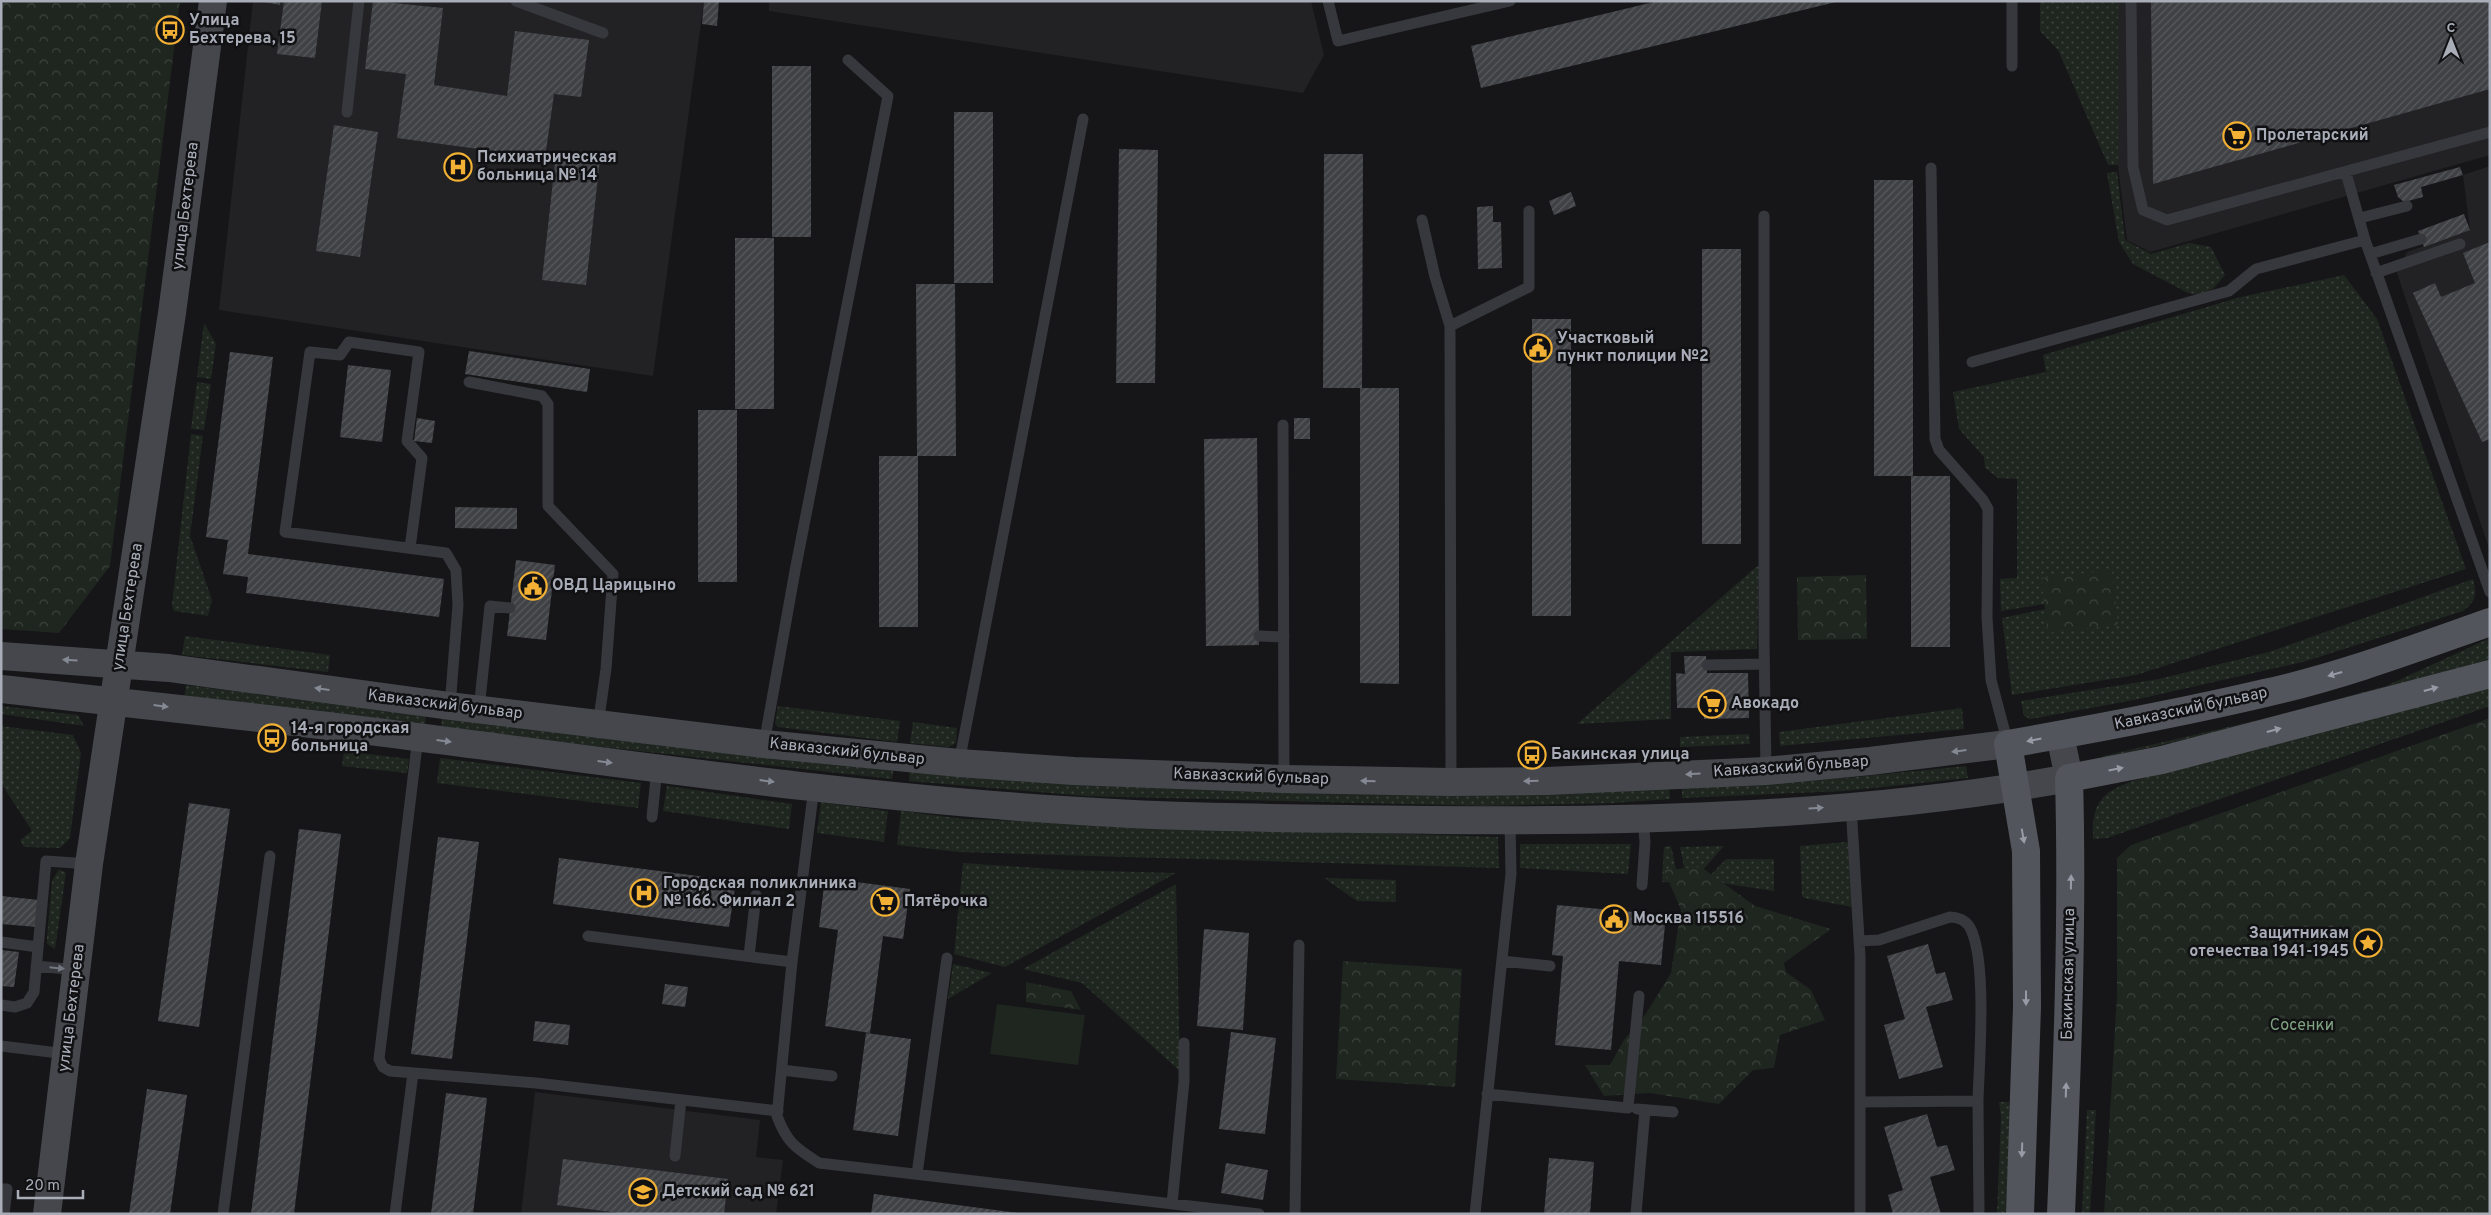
<svg xmlns="http://www.w3.org/2000/svg" width="2491" height="1215" font-family="Overpass,sans-serif">
<defs>
<pattern id="grass-dots" width="8" height="8" patternUnits="userSpaceOnUse" patternTransform="scale(1.25)"><rect width="8" height="8" fill="#1e261f"/><path d="M2 2h.1M6 6h.1" fill="none" stroke="#3c433d" stroke-width="1.8" stroke-linecap="round"/></pattern>
<pattern id="forest-crowns" width="20" height="18" patternUnits="userSpaceOnUse" patternTransform="scale(1.25)"><rect width="20" height="18" fill="#1e261f"/><path d="M2 6a3 3 0 1 1 6 0M12 15a3 3 0 1 1 6 0" fill="none" stroke="#3c433d"/></pattern>
<pattern id="building-hatch" width="6" height="6" patternUnits="userSpaceOnUse" patternTransform="scale(1.25)"><rect width="6" height="6" fill="#404145"/><path d="M-1 1l2-2M0 6l6-6M5 7l2-2" fill="none" stroke="#595a5e"/></pattern>
</defs>
<rect width="100%" height="100%" fill="#161618"/>
<path fill="#222225" d="M253 1H704L653 376 219 310Z
M769 1H1311L1324 55 1303 93 769 11Z
M2118 1H2490V155L2150 252 2127 240 2118 165Z
M2490 166V551L2397 273 2407 252 2470 230 2463 175Z
M535 1092 760 1120 756 1157 783 1160 776 1214H521Z"/>
<path fill="url(#grass-dots)" d="M2040 1H2118V165H2108L2058 50 2040 31Z
M2117 172 2125 240 2151 254 2189 243 2211 247 2225 275 2213 289 2199 295 2188 293 2133 264 2119 242 2107 173Z
M2344 275 2377 319 2466 569 2136 675 2012 695 2002 618 2045 609 2049 633 2042 579 2045 604 2001 611 2000 579 2017 578V479L1998 478 1985 468 1984 457 1959 429 1953 392 2046 372 2043 355 2241 297Z
M204 323 216 344 211 379 197 377Z
M197 382 211 384 204 430 191 429Z
M191 434 203 436 190 536 212 600 208 616 174 611 172 605Z
M1759 566 1757 649 1671 652V719L1577 724 1756 567Z
M2473 579C2477 595 2476 601 2463 611L2303 662 2134 700 2030 719 2024 716 2021 701 2159 679 2269 652Z
M185 636 330 655 328 672 182 655Z
M2490 638V664L2268 721 2103 758V756L2267 718 2386 686Z
M186 685 426 716 425 727 184 700Z
M2490 685V706L2107 838 2093 839C2092 803 2100 793 2133 781Z
M1 706 78 715 84 726 1 714Z
M778 706 900 721 897 742 778 727 775 724Z
M1962 708 1964 729 1780 746 1779 732Z
M442 718 894 766 892 779 441 729Z
M913 722 957 728 956 743 949 747 910 743Z
M1 726 73 735 81 753 70 838 60 848 24 847 20 840 32 831 1 783Z
M1749 734 1750 744 1680 747V737Z
M344 751 409 759 407 773 342 766Z
M440 758 641 783 638 808 437 783Z
M1966 766 1968 778 1844 791 1682 798V785L1845 778Z
M910 767 1669 786 1670 799 1614 803 1485 806 1085 796 909 781Z
M667 786 792 804 789 829 663 811Z
M821 802 888 811 884 842 817 833Z
M901 811 964 819 1498 837 1499 868 959 852 897 845Z
M1846 842 1848 843 1852 907 1804 898 1802 896 1800 846Z
M1520 844H1631L1628 874 1520 868Z
M1671 846 1679 883 1662 882 1664 847Z
M1724 846 1691 883 1687 882 1680 847Z
M1726 859H1774V891L1721 883 1702 884Z
M963 863 1067 870 1176 873 1005 967 954 954Z
M59 869 66 873 55 949 47 944V938L52 881Z
M1324 878 1396 880V902L1357 901Z
M1176 884 1180 1071 1082 983 1023 969Z
M953 964 992 973 948 999Z
M1999 1102H2009L2010 1118 2006 1214H1997L2001 1117Z
M2087 1110H2096L2090 1214H2082Z"/>
<path fill="url(#forest-crowns)" d="M1 1H180L110 566 59 633 1 629Z
M2112 570 2118 625 2048 633 2041 578Z
M1866 575 1867 639 1798 640 1797 577Z
M2490 718V1214H2104L2117 995V858L2131 845Z
M1701 867 1755 906 1831 929 1784 963 1786 972 1811 990 1825 1020 1780 1035 1774 1068 1753 1070 1719 1104 1650 1093 1604 1096 1585 1065H1610L1624 1040 1645 1015 1671 973 1681 910 1664 870Z
M1343 961 1462 969 1455 1087 1336 1079Z
M1026 982 1071 991 1081 1010 1026 1002Z"/>
<path fill="#1e261f" d="M997 1004 1085 1015 1078 1065 990 1054Z"/>
<path fill="url(#building-hatch)" d="M259 1H280V5Z
M284 1H322L315 58 277 54Z
M373 1 443 8 434 85 507 96 515 31 589 40 581 97 554 94 545 158 397 138 406 74 365 69Z
M704 1H719L717 26 702 24Z
M1658 1 1836 2 1481 88 1471 46Z
M2151 1H2490V89L2153 184Z
M772 66H811V237H772Z
M954 112H993V283H954Z
M334 125 378 132 360 257 316 251Z
M1119 149 1158 150 1155 383H1116Z
M556 154 600 159 586 285 542 280Z
M1324 154H1363L1362 388H1399V684L1360 683V388H1323Z
M2460 167 2463 175 2421 187 2423 197 2404 202 2398 197 2394 185Z
M1874 180H1913V476H1950V647H1911V476H1874Z
M1571 192 1576 206 1554 215 1549 201Z
M1493 206V222H1501L1502 268 1478 269 1477 207Z
M2464 214 2470 230 2424 247 2418 231Z
M735 238H774V409H735Z
M2490 242V439L2482 442 2413 293 2435 283 2441 297 2475 283 2463 253Z
M1702 249H1741V544H1702Z
M916 284H955L956 456H917Z
M1532 319H1571V616H1532Z
M469 351 590 369 587 392 465 374Z
M230 352 273 357 248 554 444 579 439 617 246 593 248 577 223 574 228 540 206 537Z
M348 365 391 370 382 442 340 437Z
M698 410H737V582H698Z
M417 418 435 421 432 443 414 441Z
M1294 418H1310V439H1294Z
M1257 438 1259 645 1206 646 1204 439Z
M879 456H918V627H879Z
M455 507 517 508V529L455 528Z
M516 560 555 565 546 640 507 636Z
M1684 656H1706L1707 673H1748L1749 718 1704 719V708H1677L1676 673 1685 674Z
M189 803 230 809 199 1027 158 1021Z
M299 829 341 834 294 1214H251Z
M438 837 479 842 452 1059 411 1054Z
M559 858 736 881 729 927 553 904Z
M825 878 910 889 903 939 883 936 870 1033 825 1026 838 930 819 927Z
M1 896 39 900 37 927 1 924Z
M1557 905 1666 915 1661 965 1619 961 1611 1050 1555 1045 1563 956 1552 955Z
M1204 929 1249 933 1243 1030 1197 1026Z
M1928 944 1936 974 1945 972 1953 1000 1926 1007 1943 1067 1899 1079 1884 1025 1905 1019 1887 956Z
M1 950 19 952 14 987 1 986Z
M665 984 688 987 685 1007 662 1004Z
M535 1021 570 1025 568 1045 533 1041Z
M1231 1032 1276 1038 1265 1134 1219 1129Z
M866 1033 911 1039 898 1136 853 1130Z
M147 1089 187 1095 170 1214H129Z
M446 1093 487 1098 473 1214H431Z
M1927 1114 1937 1147 1947 1145 1955 1170 1930 1177 1941 1214H1893L1888 1195 1903 1190 1884 1127Z
M1549 1158 1594 1162 1590 1214H1544Z
M563 1159 728 1179 724 1214H627L557 1205Z
M1226 1163 1268 1170 1263 1200 1221 1193Z
M874 1194 1018 1213V1214H871Z"/>
<g fill="none" stroke-linecap="round" stroke-linejoin="round">
<path stroke="#37383d" stroke-width="11" d="M516 1 603 33
M1328 1 1338 41 1510 1
M2012 1V66
M2131 1 2133 167 2143 210 2167 220 2490 132
M347 112 359 1
M1931 168 1935 439 1939 450 1983 500 1988 509 1987 617 1991 680 2008 744
M2346 173 2365 240
M1764 216V640L1766 771
M2360 218 2407 206
M1422 220 1435 277 1450 326 1451 782
M2370 254 2421 239
M2376 273 2460 244
M1450 326 1529 287V211
M1972 362 2229 291 2256 269 2365 240 2490 592
M469 382 542 396 548 404V506L613 574 606 669 598 725
M1283 425 1284 779
M410 548 422 458 407 441 419 352 349 342 340 355 310 352 285 532 446 553 456 570 458 605 450 706
M1259 636 1284 637
M1707 665 1764 664
M479 709 490 606 510 608
M418 737 379 1059 383 1067 390 1071 536 1083 778 1111
M764 744 795 571 888 96 848 60
M959 763 1083 119
M814 787 792 962 777 1116C787 1143 796 1148 819 1163L1259 1214
M1851 805 1860 956V1214
M652 817 657 768
M1642 885 1645 842 1643 818
M588 936 792 962
M1859 941 1879 940 1950 917C1957 917 1965 920 1969 926 1988 956 1979 1063 1978 1101L1861 1102
M1 942 38 947
M749 956 756 895
M1502 961 1550 966
M36 966 77 970
M1 1005 15 1007 27 1003 34 992 46 861 89 864
M1 1046 67 1054
M782 1070 832 1076
M1487 1094 1628 1108 1639 996
M1978 1101 1979 1214
M1637 1109 1673 1112
M675 1156 681 1100
M917 1174 947 958
M1 1189H7L4 1214
M1172 1204 1184 1081V1043
M223 1214 270 856
M395 1214 413 1073
M1295 1214 1299 945
M1475 1214 1511 874 1510 821
M1636 1214 1645 1110"/>
<path stroke="#45474d" stroke-width="28" d="M1 656 169 668 450 706 764 744 959 763 1074 771 1284 779 1451 782 1547 781 1766 771 1870 761 2008 744
M1 689C140 705 278 719 416 737 637 765 857 798 1080 811 1198 819 1316 818 1434 820 1645 822 1861 816 2069 778L2060 735
M47 1214 89 864 172 313 213 1"/>
<path stroke="#53555c" stroke-width="28" d="M2020 1214 2027 1007 2026 851 2008 744C2094 729 2180 713 2265 693 2342 676 2416 648 2490 622
M2061 1214C2067 1069 2073 924 2069 778L2162 760 2490 674"/>
</g>
<defs><path id="oneway-solid" d="M-6-.8H1V-3.2L6.5 0L1 3.2V.8H-6Z" transform="scale(1.25)"/></defs>
<g fill="#858993">
<use href="#oneway-solid" transform="translate(70 660) rotate(-176)"/>
<use href="#oneway-solid" transform="translate(322 689) rotate(-172)"/>
<use href="#oneway-solid" transform="translate(161 706) rotate(7)"/>
<use href="#oneway-solid" transform="translate(444 741) rotate(7)"/>
<use href="#oneway-solid" transform="translate(1959 751) rotate(173)"/>
<use href="#oneway-solid" transform="translate(605 762) rotate(7)"/>
<use href="#oneway-solid" transform="translate(1693 774) rotate(177)"/>
<use href="#oneway-solid" transform="translate(767 781) rotate(7)"/>
<use href="#oneway-solid" transform="translate(1368 781) rotate(-179)"/>
<use href="#oneway-solid" transform="translate(1531 781) rotate(179)"/>
<use href="#oneway-solid" transform="translate(1816 808) rotate(-4)"/>
</g>
<g fill="#979ba6">
<use href="#oneway-solid" transform="translate(2335 674) rotate(164)"/>
<use href="#oneway-solid" transform="translate(2431 689) rotate(-15)"/>
<use href="#oneway-solid" transform="translate(2274 730) rotate(-15)"/>
<use href="#oneway-solid" transform="translate(2034 740) rotate(169)"/>
<use href="#oneway-solid" transform="translate(2116 769) rotate(-11)"/>
<use href="#oneway-solid" transform="translate(2023 836) rotate(80)"/>
<use href="#oneway-solid" transform="translate(2071 882) rotate(-89)"/>
<use href="#oneway-solid" transform="translate(2026 998) rotate(90)"/>
<use href="#oneway-solid" transform="translate(2066 1090) rotate(-88)"/>
<use href="#oneway-solid" transform="translate(2022 1150) rotate(92)"/>
</g>
<use fill="#757881" href="#oneway-solid" transform="translate(57 968) rotate(6)"/>
<defs>
<g id="bus-ring" transform="scale(1.4375)"><circle r="9.5" fill="#111113" stroke="#f2b134" stroke-width="1.5"/><path d="M-5-6H5V4H4V6H2V4H-2V6H-4V4H-5ZM-3.5-4V0h7V-4ZM-3.5 1.2v1.5H-2V1.2ZM2 1.2v1.5H3.5V1.2Z" fill="#f2b134"/></g>
<g id="supermarket-ring" transform="scale(1.4375)"><circle r="9.5" fill="#111113" stroke="#f2b134" stroke-width="1.5"/><path d="M-6-5.5h2.5l.6 2H6L4.5 2H-2.5L-4.4-4H-6ZM-1.5 3.2a1.3 1.3 0 1 0 .1 0ZM3 3.2a1.3 1.3 0 1 0 .1 0Z" fill="#f2b134"/></g>
<g id="hospital-ring" transform="scale(1.4375)"><circle r="9.5" fill="#111113" stroke="#f2b134" stroke-width="1.5"/><path d="M-5-5h3v3.5h4V-5h3V5h-3V1.5h-4V5h-3Z" fill="#f2b134"/></g>
<g id="civic-ring" transform="scale(1.4375)"><circle r="9.5" fill="#111113" stroke="#f2b134" stroke-width="1.5"/><path d="M-.6-6.5H3V-4.5H.6V-3L4-1V1h2V6H-6V1h2V-1L-.6-3ZM-1.2 2.5V6h2.4V2.5Z" fill="#f2b134"/></g>
<g id="sight-ring" transform="scale(1.4375)"><circle r="9.5" fill="#111113" stroke="#f2b134" stroke-width="1.5"/><path d="M0-6L1.8-2.2L6-1.7L2.9 1.2L3.7 5.4L0 3.3L-3.7 5.4L-2.9 1.2L-6-1.7L-1.8-2.2Z" fill="#f2b134"/></g>
<g id="school-ring" transform="scale(1.4375)"><circle r="9.5" fill="#111113" stroke="#f2b134" stroke-width="1.5"/><path d="M0-5L7-2L0 1L-7-2ZM-4 1L0 2.5L4 1V4Q0 6-4 4Z" fill="#f2b134"/></g>
</defs>
<g fill-rule="evenodd">
<use href="#bus-ring" x="170" y="30"/>
<use href="#supermarket-ring" x="2237" y="136"/>
<use href="#hospital-ring" x="458" y="167"/>
<use href="#civic-ring" x="1538" y="348"/>
<use href="#civic-ring" x="533" y="586"/>
<use href="#supermarket-ring" x="1712" y="704"/>
<use href="#bus-ring" x="272" y="738"/>
<use href="#bus-ring" x="1532" y="755"/>
<use href="#hospital-ring" x="644" y="893"/>
<use href="#supermarket-ring" x="885" y="902"/>
<use href="#civic-ring" x="1614" y="919"/>
<use href="#sight-ring" x="2368" y="943"/>
<use href="#school-ring" x="643" y="1192"/>
</g>
<g text-anchor="middle" dominant-baseline="central" stroke-width="5" stroke-linejoin="round" paint-order="stroke">
<g font-size="16" font-weight="bold" fill="#a8adb8" stroke="#111113" text-anchor="start">
<text x="189" y="21">Улица<tspan x="189" dy="18">Бехтерева, 15</tspan></text>
<text x="2256" y="136">Пролетарский</text>
<text x="477" y="158">Психиатрическая<tspan x="477" dy="18">больница № 14</tspan></text>
<text x="1557" y="339">Участковый<tspan x="1557" dy="18">пункт полиции №2</tspan></text>
<text x="552" y="586">ОВД Царицыно</text>
<text x="1731" y="704">Авокадо</text>
<text x="291" y="729">14-я городская<tspan x="291" dy="18">больница</tspan></text>
<text x="1551" y="755">Бакинская улица</text>
<text x="663" y="884">Городская поликлиника<tspan x="663" dy="18">№ 166. Филиал 2</tspan></text>
<text x="904" y="902">Пятёрочка</text>
<text x="1633" y="919">Москва 115516</text>
<text x="2349" y="934" text-anchor="end">Защитникам<tspan x="2349" dy="18">отечества 1941-1945</tspan></text>
<text x="662" y="1192">Детский сад № 621</text>
</g>
<g font-size="16" fill="#a8adb8" stroke="#111113">
<text transform="translate(186 206) rotate(-83)">улица Бехтерева</text>
<text transform="translate(128 607) rotate(-81)">улица Бехтерева</text>
<text transform="translate(445 705) rotate(7)">Кавказский бульвар</text>
<text transform="translate(2191 709) rotate(-12)">Кавказский бульвар</text>
<text transform="translate(847 752) rotate(6)">Кавказский бульвар</text>
<text transform="translate(1791 767) rotate(-4)">Кавказский бульвар</text>
<text transform="translate(1251 777) rotate(2)">Кавказский бульвар</text>
<text transform="translate(2069 974) rotate(-89)">Бакинская улица</text>
<text transform="translate(72 1008) rotate(-83)">улица Бехтерева</text>
</g>
<g font-size="16" fill="#7fa381" stroke="#111113">
<text x="2302" y="1026">Сосенки</text>
</g>
</g>
<rect width="2491" height="1215" fill="none" stroke="#a8adb8" stroke-width="5"/>
<g transform="translate(2451 40)" stroke="#111113" stroke-width="4" paint-order="stroke">
<path d="M0-4L9 19L0 12L-9 19Z" fill="#a8adb8"/>
<text y="-8" font-size="14" font-weight="bold" text-anchor="middle" fill="#a8adb8">С</text>
</g>
<path d="M18 1190v8h65v-8" fill="none" stroke="#a8adb8" stroke-width="2.5"/>
<text x="25" y="1190" font-size="15" fill="#a8adb8" stroke="#111113" stroke-width="4" paint-order="stroke">20 m</text>
</svg>
